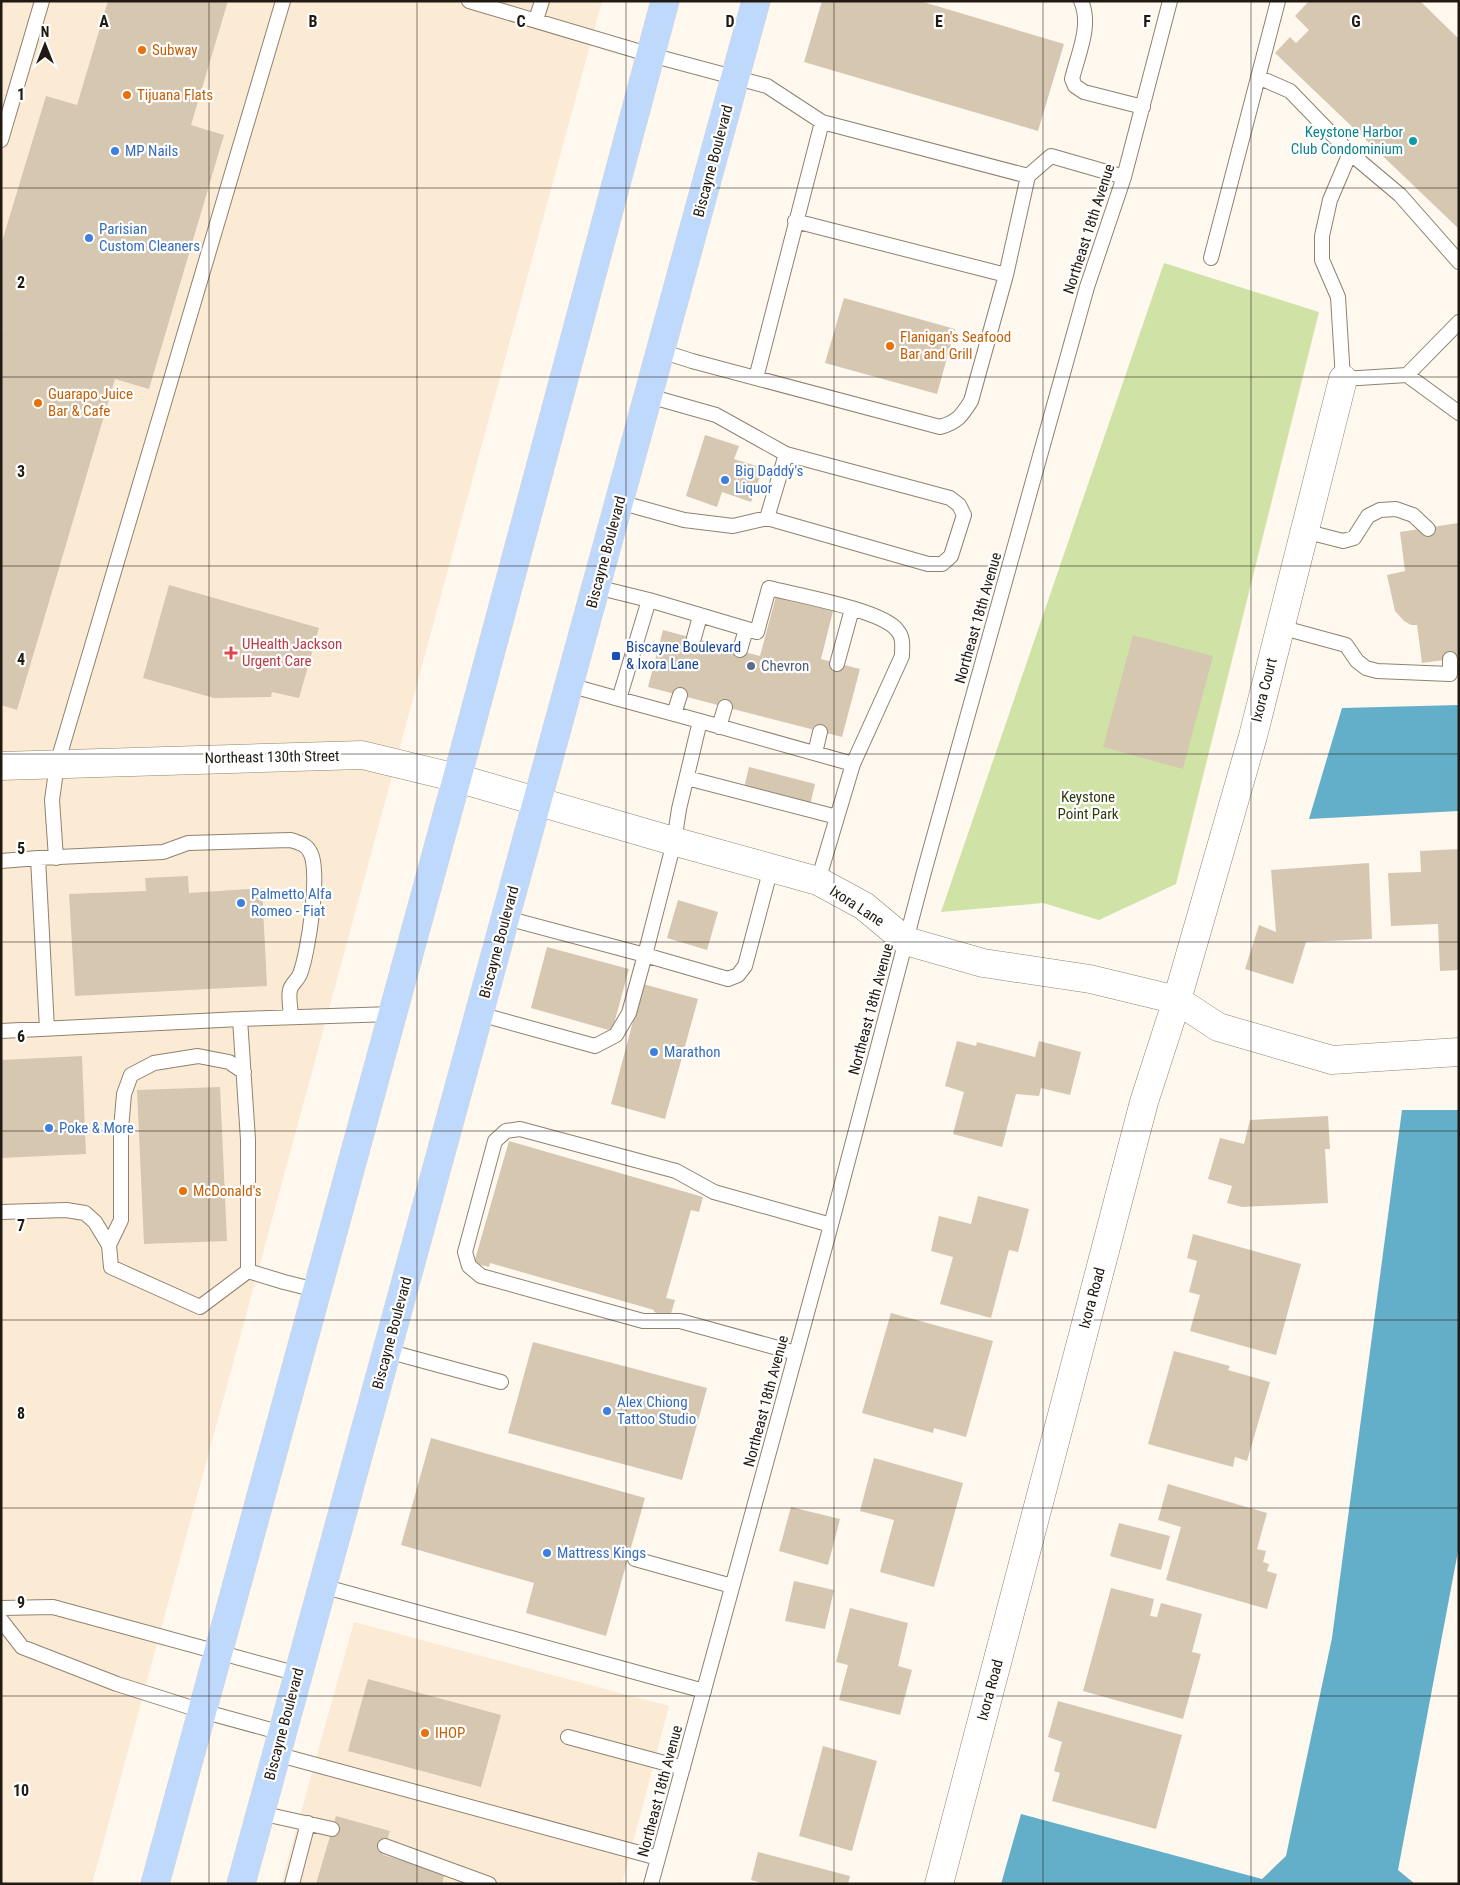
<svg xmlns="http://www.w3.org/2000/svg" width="1460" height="1885" font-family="'Roboto Condensed',sans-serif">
<rect width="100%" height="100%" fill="#fff8ef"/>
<path fill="#fcebd4" d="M1 1H602L92 1884H1Z
M354 1622 669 1706 622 1884H281Z"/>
<path fill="#d0e3a6" d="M1164 263 1319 312 1176 884 1099 920 1043 903 941 912Z"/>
<path fill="#63aec8" d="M1459 705V811L1309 819 1342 708Z
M1402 1110H1459V1546L1398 1870 1415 1884H1001L1021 1814 1262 1879 1286 1856 1332 1638Z"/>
<path fill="#d6c7b1" d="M108 1H228L191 125 224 135 149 389 115 379 17 710 1 705V335L3 327H1V245L46 96 77 105Z
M822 1H920L1064 44 1038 131 804 62Z
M1309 1H1420L1459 39V229L1275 53 1290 37 1296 43 1309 30 1295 16Z
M844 298 955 329 937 394 825 363Z
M705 435 739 446 734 459 763 468 751 502 722 492 717 507 686 496Z
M1458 523 1459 658 1422 663 1417 625H1411L1404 621 1395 611 1387 575 1405 571 1400 532Z
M169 585 319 628 299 698 272 692 271 697 214 698 143 678Z
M776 596 833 611 821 659 860 669 842 737 648 687 663 630 760 656Z
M1133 635 1213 656 1183 769 1103 747Z
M749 767 815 784 810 805 744 788Z
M1459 849V970L1440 971 1438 924 1391 926 1388 873 1421 872 1420 851Z
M1369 863 1372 939 1306 942 1293 984 1245 969 1259 925 1276 932 1271 870Z
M188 876 189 893 262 888 267 986 75 996 69 894 146 891 145 878Z
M678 900 718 912 707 950 667 938Z
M547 947 629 969 612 1031 531 1008Z
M643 984 698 999 665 1119 611 1104Z
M957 1041 976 1046 977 1042 1035 1057 1039 1041 1081 1052 1070 1095 1041 1088 1039 1096 1016 1094 1002 1147 953 1134 964 1092 945 1086Z
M82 1056 86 1154 1 1158V1060Z
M220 1087 227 1241 144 1244 137 1090Z
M1328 1116 1330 1149H1325L1328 1203 1242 1207 1227 1203 1232 1186 1208 1179 1220 1138 1244 1144 1250 1120Z
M509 1141 703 1197 699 1212 691 1210 666 1298 675 1300 670 1317 654 1312V1310L490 1263 489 1267 474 1263Z
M978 1196 1029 1209 1018 1252 1009 1250 991 1318 940 1304 953 1257 931 1251 939 1216 971 1224Z
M1193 1234 1301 1264 1276 1355 1190 1331 1200 1295 1189 1292 1197 1261 1187 1258Z
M891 1313 993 1341 966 1437 934 1428 933 1433 862 1413Z
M533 1342 707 1388 682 1480 508 1433Z
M1174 1351 1230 1366 1228 1370 1270 1382 1247 1461 1235 1457 1233 1467 1148 1444Z
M431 1438 645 1498 606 1636 526 1613 534 1583 401 1545Z
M874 1458 963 1483 934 1587 880 1572 894 1520 860 1511Z
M1168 1484 1267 1513 1257 1549 1266 1551 1263 1562 1269 1564 1267 1571 1277 1574 1267 1609 1166 1580 1181 1527 1158 1520Z
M791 1507 840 1519 828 1565 779 1551Z
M1119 1523 1170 1536 1161 1570 1110 1556Z
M794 1581 834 1590 825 1629 785 1621Z
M1111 1588 1154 1599 1150 1616 1157 1617 1161 1603 1202 1614 1192 1652 1201 1654 1183 1719 1083 1691Z
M850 1608 908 1623 898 1666 912 1670 900 1715 839 1700 848 1665 836 1662Z
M368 1679 501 1715 481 1787 348 1751Z
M1058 1701 1182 1735 1156 1829 1052 1801 1060 1773 1054 1771 1062 1742 1048 1737Z
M823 1746 877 1761 852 1851 799 1836Z
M336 1816 390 1831 383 1855 445 1872 442 1884H316Z
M758 1852 850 1876 848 1884H766L751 1880Z"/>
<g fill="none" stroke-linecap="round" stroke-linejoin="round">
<g stroke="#90826e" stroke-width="16">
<path id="service" d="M469 1 651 55 767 86 822 122 1028 176 1051 156 1124 177
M1081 1C1092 25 1078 54 1072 79L1075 86 1084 92 1143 107
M536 20 542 1
M1258 77 1290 91 1350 153 1400 195 1459 262
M1 140 42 1
M1350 153 1330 200 1322 236V260L1338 297 1343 379 1407 375 1459 413
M795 221 1006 275
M1211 258 1278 1
M661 351 692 361 940 427C958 422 962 415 971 401L1006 275 1028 176
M1407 375 1459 322
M756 378 822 122
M619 502 684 520 733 526 767 518 786 454 716 415 649 396
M767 518 928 564H942L951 556 964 515 959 505 950 498 786 454
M1304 531 1343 541 1354 538 1368 516 1380 510 1396 509 1413 515 1428 529
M596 587 649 600 757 632 769 588C796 595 882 610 897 630 904 638 902 646 902 656L853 764
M649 600 619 699 700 721
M1280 627 1346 645 1357 661 1366 668 1377 671 1450 674V659
M694 638 700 616
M740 650 746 629
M837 664 852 609
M569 685 619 699
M674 714 680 695
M719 727 725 707
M815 753 820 732
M687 778 837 817
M38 858 163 852 188 843 291 840C299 843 306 844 310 852 321 870 308 954 300 974 298 980 291 984 290 990 288 998 291 1010 291 1017
M56 858 52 800 57 764 283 1
M1 861 38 858 47 1029
M506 918 645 955 674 842 679 809 700 721 853 764 818 881
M479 1014 595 1046 616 1035 629 1013 645 955 728 979 738 975 745 966 771 868
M1 1031 240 1019
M1 1212 66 1210 85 1213 95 1222 109 1245 111 1267 200 1307 248 1271
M109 1245 121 1220V1129L124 1094 131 1075 154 1063 198 1056 229 1062 244 1072
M248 1271V1140L240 1019 392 1014
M248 1271 284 1282 316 1290
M387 1351 501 1382
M796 1353 680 1321H643L481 1276 469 1266 465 1252 495 1141 506 1131 520 1129 676 1171 714 1192 831 1225
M635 1559 732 1586
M322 1586 704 1691
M1 1608 53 1607 298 1674
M1 1620 22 1647 117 1684 202 1711 282 1733
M568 1737 683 1768
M276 1754 658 1858
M260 1813 332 1829
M385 1846 489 1884
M292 1884 308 1823
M651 1884 831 1225 924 872 1087 287 1124 177 1170 1"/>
</g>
<g stroke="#90826e" stroke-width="29">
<path id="minor" d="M1 766 362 755 457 778 680 843 818 881 864 906 906 941 983 963 1090 979 1177 1000 1218 1027 1332 1060 1459 1052
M939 1884 1144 1102 1177 1000 1253 736 1343 379"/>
</g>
<g stroke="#d7d6d4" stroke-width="29">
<path id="primary" d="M155 1884 457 778 665 1
M241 1884 756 1"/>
</g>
<use href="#service" stroke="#fff" stroke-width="14"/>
<use href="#minor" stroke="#fff" stroke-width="28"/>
<use href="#primary" stroke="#bfd9fd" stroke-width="28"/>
</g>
<path fill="none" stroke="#201a12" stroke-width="1" stroke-opacity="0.55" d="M209 1V1884M417 1V1884M626 1V1884M834 1V1884M1043 1V1884M1251 1V1884M1 188H1459M1 377H1459M1 566H1459M1 754H1459M1 942H1459M1 1131H1459M1 1320H1459M1 1508H1459M1 1696H1459"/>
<g fill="#e8710a" stroke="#fff" stroke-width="2">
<circle cx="142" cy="50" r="5"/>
<circle cx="127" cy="95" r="5"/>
<circle cx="890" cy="346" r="5"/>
<circle cx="38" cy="403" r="5"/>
<circle cx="183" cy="1191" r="5"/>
<circle cx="425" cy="1733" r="5"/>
</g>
<circle fill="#0f9aa8" stroke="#fff" stroke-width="2" cx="1413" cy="141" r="5"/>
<g fill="#3f7fe0" stroke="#fff" stroke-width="2">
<circle cx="115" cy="151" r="5"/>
<circle cx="89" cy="238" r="5"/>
<circle cx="725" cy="480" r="5"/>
<circle cx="241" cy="903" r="5"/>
<circle cx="654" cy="1052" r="5"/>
<circle cx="49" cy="1128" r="5"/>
<circle cx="607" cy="1411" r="5"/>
<circle cx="547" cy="1553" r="5"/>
</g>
<path fill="#e0444e" stroke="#fff" stroke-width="2" d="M228.5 645.5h5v5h5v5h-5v5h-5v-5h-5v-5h5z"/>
<rect fill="#1a4fb4" stroke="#fff" stroke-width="2" x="611" y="651" width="10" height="10" rx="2.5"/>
<circle fill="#5c6f8a" stroke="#fff" stroke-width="2" cx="751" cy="666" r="5"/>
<g text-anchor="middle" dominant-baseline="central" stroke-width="4.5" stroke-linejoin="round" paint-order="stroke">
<g font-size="15" fill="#c56008" stroke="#fff" text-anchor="start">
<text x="152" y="50">Subway</text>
<text x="137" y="95">Tijuana Flats</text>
<text x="900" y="337">Flanigan's Seafood<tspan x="900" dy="17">Bar and Grill</tspan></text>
<text x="48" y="394">Guarapo Juice<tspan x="48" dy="17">Bar &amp; Cafe</tspan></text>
<text x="193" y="1191">McDonald's</text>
<text x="435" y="1733">IHOP</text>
</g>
<g font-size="15" fill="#0d838f" stroke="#fff" text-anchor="end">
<text x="1403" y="132">Keystone Harbor<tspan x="1403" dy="17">Club Condominium</tspan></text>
</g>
<g font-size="15" fill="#366cbe" stroke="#fff" text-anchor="start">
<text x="125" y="151">MP Nails</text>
<text x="99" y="229">Parisian<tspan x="99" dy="17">Custom Cleaners</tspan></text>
<text x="735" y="471">Big Daddy's<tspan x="735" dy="17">Liquor</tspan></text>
<text x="251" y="894">Palmetto Alfa<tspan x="251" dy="17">Romeo - Fiat</tspan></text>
<text x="664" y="1052">Marathon</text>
<text x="59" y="1128">Poke &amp; More</text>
<text x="617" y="1402">Alex Chiong<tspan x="617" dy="17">Tattoo Studio</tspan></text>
<text x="557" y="1553">Mattress Kings</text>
</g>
<g font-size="15" fill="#201a12" stroke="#fff">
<text transform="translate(713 161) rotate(-75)">Biscayne Boulevard</text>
<text transform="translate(1089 229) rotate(-72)">Northeast 18th Avenue</text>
<text transform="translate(606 552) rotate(-75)">Biscayne Boulevard</text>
<text transform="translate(978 618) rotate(-74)">Northeast 18th Avenue</text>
<text transform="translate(1264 690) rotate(-76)">Ixora Court</text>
<text transform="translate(272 757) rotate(-1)">Northeast 130th Street</text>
<text transform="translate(857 906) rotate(33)">Ixora Lane</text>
<text transform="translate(499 942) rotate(-75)">Biscayne Boulevard</text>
<text transform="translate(871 1009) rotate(-75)">Northeast 18th Avenue</text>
<text transform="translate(1092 1298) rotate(-75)">Ixora Road</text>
<text transform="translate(392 1333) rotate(-75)">Biscayne Boulevard</text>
<text transform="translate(766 1401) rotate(-75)">Northeast 18th Avenue</text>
<text transform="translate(990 1690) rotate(-75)">Ixora Road</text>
<text transform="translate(284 1724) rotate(-75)">Biscayne Boulevard</text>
<text transform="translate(660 1791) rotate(-75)">Northeast 18th Avenue</text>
</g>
<g font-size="15" fill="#be3a42" stroke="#fff" text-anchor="start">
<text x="242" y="644">UHealth Jackson<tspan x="242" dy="17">Urgent Care</tspan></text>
</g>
<g font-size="15" fill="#164399" stroke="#fff" text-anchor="start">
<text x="626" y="647">Biscayne Boulevard<tspan x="626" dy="17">&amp; Ixora Lane</tspan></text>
</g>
<g font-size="15" fill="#4e5e75" stroke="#fff" text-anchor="start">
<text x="761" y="666">Chevron</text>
</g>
<g font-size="15" fill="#303b0d" stroke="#fff">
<text x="1088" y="797">Keystone<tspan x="1088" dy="17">Point Park</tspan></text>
</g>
</g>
<g font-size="16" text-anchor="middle" font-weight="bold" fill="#201a12" stroke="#fff" stroke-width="4.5" stroke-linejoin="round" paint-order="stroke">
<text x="104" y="27">A</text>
<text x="313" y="27">B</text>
<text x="521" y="27">C</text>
<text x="730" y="27">D</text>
<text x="939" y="27">E</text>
<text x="1147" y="27">F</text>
<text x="1356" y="27">G</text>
<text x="21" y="100">1</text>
<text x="21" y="288">2</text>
<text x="21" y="477">3</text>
<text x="21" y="665">4</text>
<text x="21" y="854">5</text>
<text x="21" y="1042">6</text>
<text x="21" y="1231">7</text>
<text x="21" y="1419">8</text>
<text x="21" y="1608">9</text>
<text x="21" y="1796">10</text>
</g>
<rect width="1460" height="1885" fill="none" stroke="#201a12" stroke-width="5"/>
<g transform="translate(45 45)" stroke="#ffffff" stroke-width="4" paint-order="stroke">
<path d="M0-4L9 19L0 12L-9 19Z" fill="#201a12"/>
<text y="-8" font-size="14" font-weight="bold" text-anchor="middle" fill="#201a12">N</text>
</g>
</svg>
